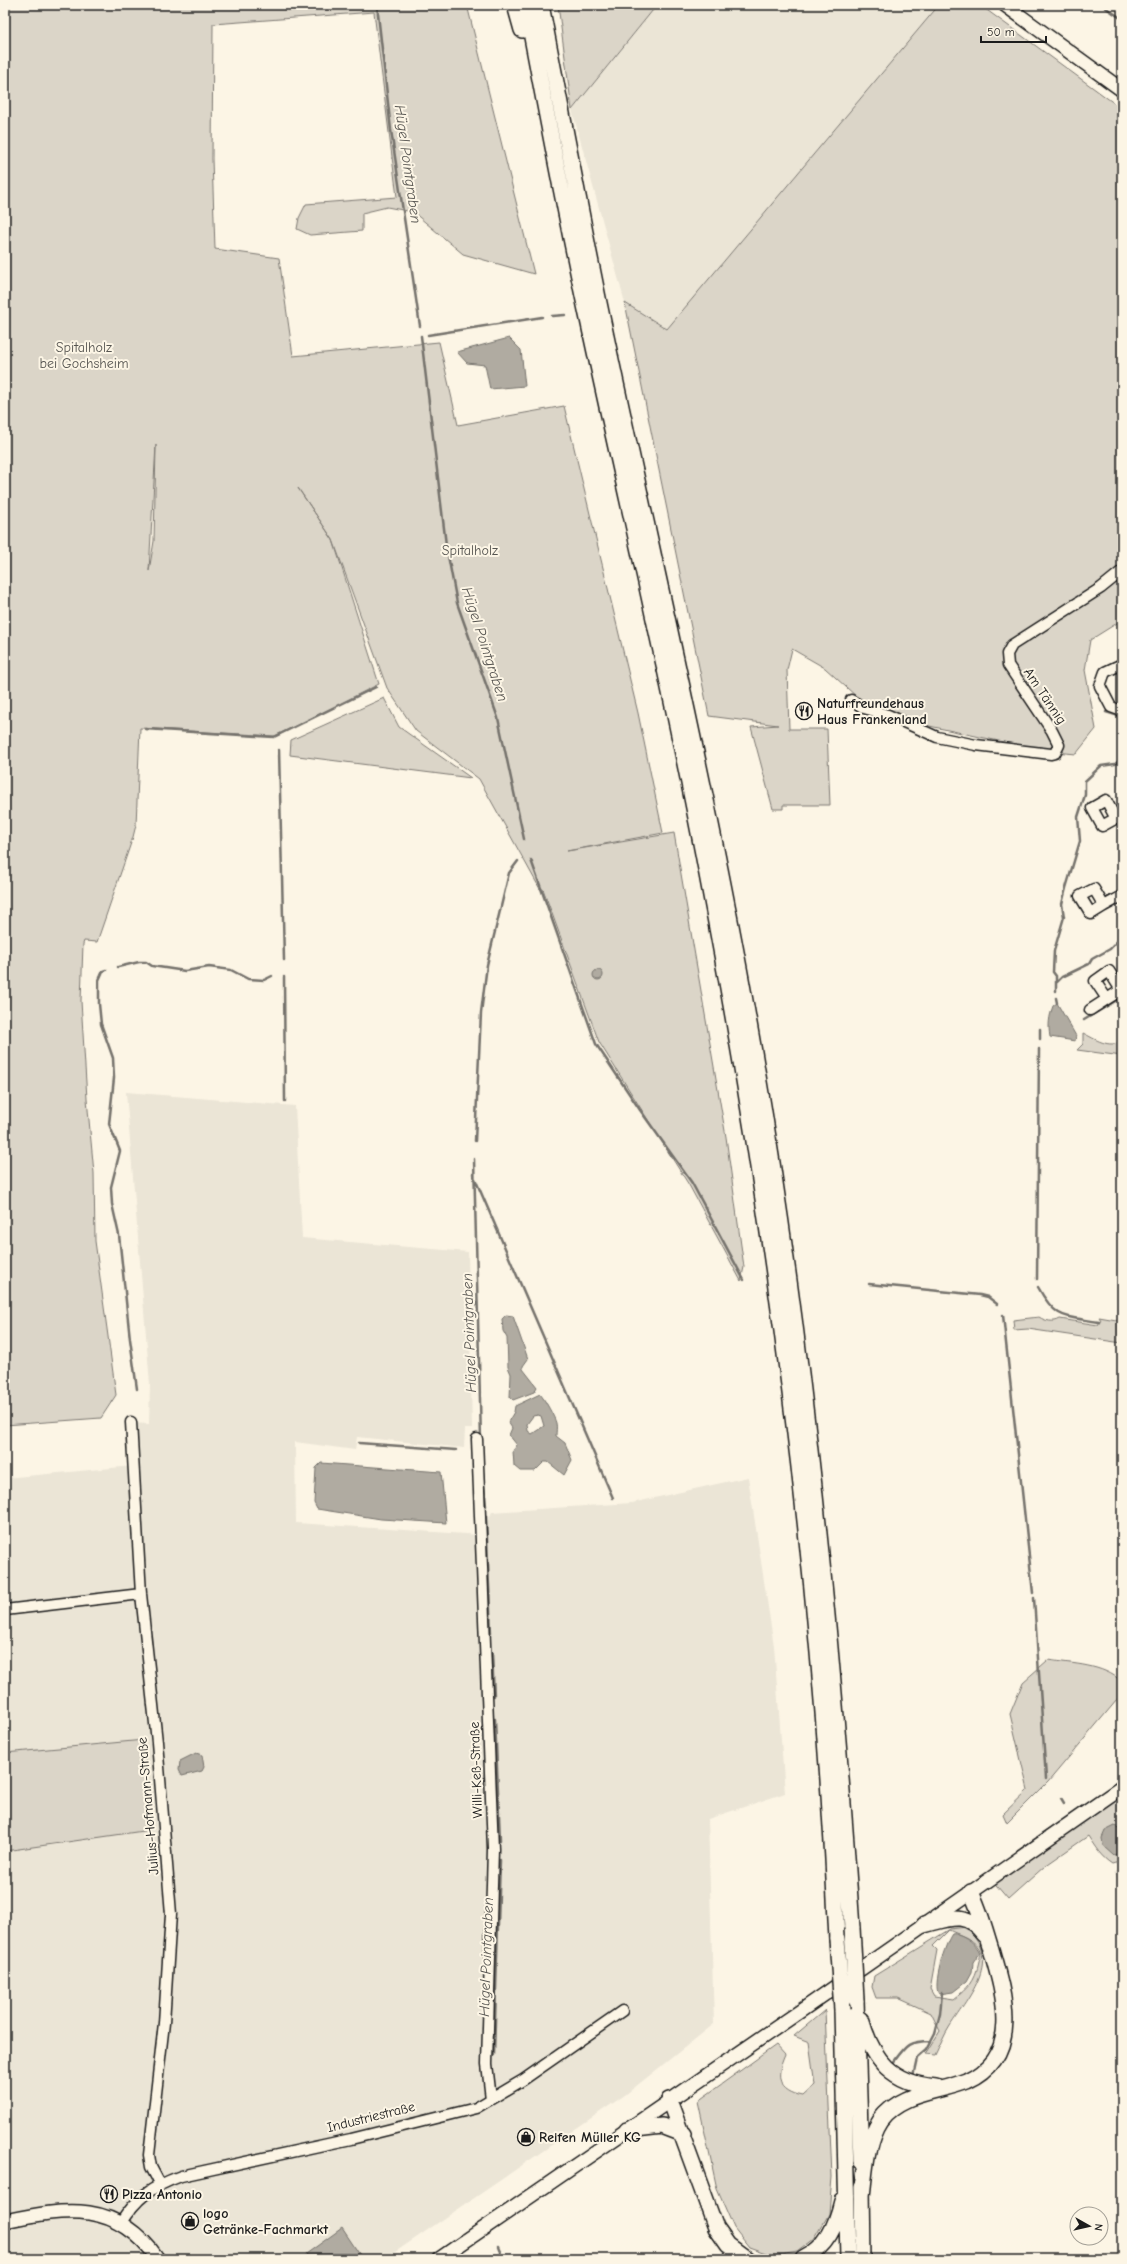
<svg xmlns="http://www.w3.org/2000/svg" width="1127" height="2264" font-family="'Comic Neue',sans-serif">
<rect width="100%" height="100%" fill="#fcf5e5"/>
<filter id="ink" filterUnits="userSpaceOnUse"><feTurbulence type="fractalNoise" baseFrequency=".025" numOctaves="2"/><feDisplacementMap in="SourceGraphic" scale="8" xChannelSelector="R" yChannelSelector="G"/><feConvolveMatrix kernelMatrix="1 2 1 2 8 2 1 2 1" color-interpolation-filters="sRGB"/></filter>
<g filter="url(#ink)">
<path fill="#ebe5d6" d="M657 5H939L667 329 625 303 572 110Z
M126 1092 295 1106 302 1238 468 1252 472 1429H465L464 1448 357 1437 355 1450 295 1442 296 1523 481 1535 492 1512 632 1503 748 1477 774 1646 785 1793 708 1819 714 2024 625 2095 385 2259H5V1478L133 1466 131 1423 149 1424 150 1384Z
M1122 1866V1882L1113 1873Z"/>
<path fill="#dbd5c8" stroke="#7c7872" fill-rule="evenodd" d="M5 5H467L534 274 463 254 413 212 387 207 362 213V231L310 235 297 229 299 218 306 204 397 197 374 12 213 24 212 159 215 249 279 258 293 356 439 342 458 425 564 406 638 713 663 833 567 851 674 833 726 1137 744 1267 741 1281 689 1185 599 1042 543 889H540L479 779 416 731 387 688 333 540 298 488 333 540 379 684 275 736 140 728 136 825 133 837 97 942 84 941 83 944 81 1001 87 1099 94 1173 95 1241 116 1395 101 1418 5 1425ZM156 445 154 541 149 571Z
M558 5H657L572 110Z
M939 5H980L1122 109V620L1090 640 1085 670 1096 729 1076 754 1045 751 911 722 857 697 825 668 792 649 787 670 789 729H827L830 805H783V809H773L751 727 778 725 709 716 625 303 667 329Z
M384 698 399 727 471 778 290 755 291 740Z
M1083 1033C1095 1039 1109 1049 1122 1041V1056L1077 1050 1083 1044Z
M1039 1317C1045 1321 1054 1323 1060 1319L1098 1325 1101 1320 1099 1317 1122 1321V1343L1028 1329 1014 1330 1013 1320Z
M1048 1660C1072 1664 1104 1664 1122 1682V1694L1048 1782 1007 1823 1003 1814 1028 1790 1010 1714 1023 1682Z
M144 1740 150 1830 5 1851V1753Z
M1122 1787V1815L1120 1817 1122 1819V1861L1112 1864C1101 1857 1095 1847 1088 1836L1045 1866 1008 1899 991 1879Z
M965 1927C1004 1958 969 1996 950 2026 944 2035 940 2046 935 2056L925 2055 940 2031 931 2013 898 1998H876L872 1987 874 1976 950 1929ZM949 1930C959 1935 972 1938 978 1947 982 1952 980 1957 979 1962 975 1981 968 1988 954 1999L934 1996 930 1989 937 1950 933 1946Z
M825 2010 832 2177 829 2214 814 2239 797 2252 774 2256 749 2247 734 2228 717 2189 698 2101 776 2045 785 2055C775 2077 778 2091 803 2096L815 2085 809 2042 794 2036Z"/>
<path fill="#b0aba1" stroke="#75726c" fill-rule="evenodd" d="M509 338 521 350 525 386 490 389 485 365 467 363 457 352Z
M593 975a5 5 0 1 1 10 0a5 5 0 1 1-10 0Z
M1057 1003 1076 1036 1075 1041 1050 1037C1048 1025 1049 1017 1053 1006Z
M506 1315 513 1316 514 1319 528 1359 523 1366V1369L537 1387 534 1392 513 1400 510 1397 511 1374 508 1367 507 1338 503 1331 502 1319Z
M540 1394C544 1398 555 1418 556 1423 557 1427 556 1432 556 1436L565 1443 572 1460 564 1475 548 1462H544L535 1471H520L514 1466 513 1451 517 1445 509 1435 512 1428 508 1422 514 1412 515 1406ZM538 1415 541 1416 544 1426 532 1434 528 1431 527 1424 533 1416Z
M321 1463 441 1472 446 1523 381 1519 317 1509 314 1503 316 1468Z
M196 1753 202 1755 204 1767 202 1771 182 1776 179 1770 180 1761Z
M1115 1826 1122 1830V1854L1114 1856 1103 1846 1102 1838 1105 1831Z
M952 1934C961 1932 977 1944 980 1953L973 1963 972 1972 967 1981 953 1992 939 1994C932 1986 945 1943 952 1934Z
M342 2228 360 2255 354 2259H309L306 2254Z"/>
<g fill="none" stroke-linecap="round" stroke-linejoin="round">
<path stroke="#75726c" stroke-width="2.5" d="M377 5 391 130 420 326
M1102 5 1122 19
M552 316 565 315
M428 335 542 317
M421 336 446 545 457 603 498 718 524 839
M1106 712 1122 717
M145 729 274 737 376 687
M279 750 284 960
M531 860 596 1044 640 1110 692 1183 744 1280
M1108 897 1122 890
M118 967 139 962H146L152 966 185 971 209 967 231 970 248 979 264 980 272 976
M106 970 103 971 99 980V1004L101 1024 113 1058 114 1078 109 1124 120 1151 111 1187 112 1204 119 1235 130 1339 137 1389
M284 977 285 1101
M1057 982 1062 977 1089 964 1092 959 1110 949 1122 936
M1056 991V976L1053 972 1054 951 1064 917 1062 904 1066 888 1080 841 1078 817 1085 795V781L1101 766 1115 764 1122 759
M1056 998 1057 1003
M1084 1020 1122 997
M1040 1039V1029
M475 1141 481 1013 487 965 509 873 518 861
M474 1159 481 1440
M473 1174 613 1498
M1037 1279 1039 1049
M869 1284 980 1295 988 1297 997 1304
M1038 1287C1056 1320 1064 1316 1099 1322
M1003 1315 1033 1593
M359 1443 456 1450
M483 1473 486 1506
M486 1516 491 1633
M1034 1598 1046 1779
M492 1653 494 1696
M495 1719 500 1840
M1061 1798 1064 1803
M494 2055 500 1860
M893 2063C906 2045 908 2041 931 2041
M913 2076 917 2058 926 2050 935 2033 940 2014 942 1993
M498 2247 503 2259"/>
<g stroke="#1c1c1c" stroke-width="13">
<path id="minor" d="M1122 664 1105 672 1100 686 1111 707 1122 711
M851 700 864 708 888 715 937 737 976 745 1051 754 1055 753 1059 745 1052 731 1008 665 1007 654 1012 645 1101 588 1122 571
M1116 819 1106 800 1092 808 1102 826 1122 815
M1094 889 1104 906 1091 914 1080 896Z
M1104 906 1122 896
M1109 971 1121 990 1107 999 1095 981Z
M1090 1010 1107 999
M131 1422 141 1594 157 1742 171 1914 164 2023 149 2155 151 2167 160 2184
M477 1439 493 1849 487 2064 491 2099
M5 1610 141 1594
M120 2224C137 2197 151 2187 181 2176L351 2139 476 2108 523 2080 622 2011"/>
</g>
<g stroke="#1c1c1c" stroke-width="16">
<path id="major" d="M1005 5 1122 90
M5 2221C66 2208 117 2200 158 2259
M439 2259 802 2010 1122 1787"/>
</g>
<g stroke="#1c1c1c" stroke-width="18">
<path id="highway" d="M515 5 522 30
M526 5C546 112 566 218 589 324 631 520 678 715 714 912 778 1251 822 1595 837 1939
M541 5C560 105 579 204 599 303 651 553 711 800 754 1052 804 1342 832 1634 852 1928
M924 1925C951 1918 965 1910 984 1934
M856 2000 861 2161
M842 2010 848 2259
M861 2019C873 2061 892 2083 936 2087
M669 2100 716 2228 728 2245 747 2259
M627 2130 662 2126 683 2134
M862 2187 863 2259
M862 2196C865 2172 866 2141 880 2120 901 2092 937 2093 967 2081 1023 2056 1004 1994 991 1949 985 1930 980 1910 971 1892
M803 2259C827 2247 836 2226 842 2201"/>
</g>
<use href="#minor" stroke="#fcf5e5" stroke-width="10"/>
<use href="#major" stroke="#fcf5e5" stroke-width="13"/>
<use href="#highway" stroke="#fcf5e5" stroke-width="15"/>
<g stroke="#1c1c1c" stroke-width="18" stroke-linecap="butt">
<path id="highway-bridge" d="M852 1928 856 2000
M837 1939 842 2010"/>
</g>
<use href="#highway-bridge" stroke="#fcf5e5" stroke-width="15"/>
</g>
</g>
<defs>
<g id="restaurant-ring" transform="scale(0.9)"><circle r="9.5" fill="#fcf5e5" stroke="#1c1c1c" stroke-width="1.5"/><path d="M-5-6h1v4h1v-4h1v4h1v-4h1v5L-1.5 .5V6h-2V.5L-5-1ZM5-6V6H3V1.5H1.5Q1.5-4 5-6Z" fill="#1c1c1c"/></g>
<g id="shop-ring" transform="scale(0.9)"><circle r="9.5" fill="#fcf5e5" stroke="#1c1c1c" stroke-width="1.5"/><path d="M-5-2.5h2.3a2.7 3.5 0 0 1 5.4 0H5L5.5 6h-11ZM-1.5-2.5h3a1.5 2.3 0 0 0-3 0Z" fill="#1c1c1c"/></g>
</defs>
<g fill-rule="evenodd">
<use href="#restaurant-ring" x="804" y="711"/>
<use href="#shop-ring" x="526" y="2137"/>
<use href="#restaurant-ring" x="109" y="2194"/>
<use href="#shop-ring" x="190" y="2221"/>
</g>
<g text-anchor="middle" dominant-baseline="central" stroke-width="4" stroke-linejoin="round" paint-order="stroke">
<g font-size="14" fill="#555450" stroke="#fcf5e5">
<text x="84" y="347">Spitalholz<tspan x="84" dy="16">bei Gochsheim</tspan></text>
<text x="470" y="550">Spitalholz</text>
</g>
<g font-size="14" fill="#1c1c1c" stroke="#fcf5e5">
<text transform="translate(1045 696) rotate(56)">Am Tännig</text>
<text transform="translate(476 1770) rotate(-92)">Willi-Keß-Straße</text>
<text transform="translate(148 1806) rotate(-95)">Julius-Hofmann-Straße</text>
<text transform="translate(371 2117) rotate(-14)">Industriestraße</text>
</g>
<g font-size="14" font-weight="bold" fill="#1c1c1c" stroke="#fcf5e5" text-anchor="start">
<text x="817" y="703">Naturfreundehaus<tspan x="817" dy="16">Haus Frankenland</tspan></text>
<text x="539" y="2137">Reifen Müller KG</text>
<text x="122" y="2194">Pizza Antonio</text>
<text x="203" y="2213">logo<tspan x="203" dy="16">Getränke-Fachmarkt</tspan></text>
</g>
<g font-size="15" font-style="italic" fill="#575551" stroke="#fcf5e5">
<text transform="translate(408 164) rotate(82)">Hügel Pointgraben</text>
<text transform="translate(485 644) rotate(72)">Hügel Pointgraben</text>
<text transform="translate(469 1333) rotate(-92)">Hügel Pointgraben</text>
<text transform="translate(486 1957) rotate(-88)">Hügel Pointgraben</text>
</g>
</g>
<rect width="1127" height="2264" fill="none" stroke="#fcf5e5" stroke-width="20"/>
<rect x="10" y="10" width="1107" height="2244" fill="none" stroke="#1c1c1c" stroke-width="1.5" filter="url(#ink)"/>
<g transform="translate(1089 2226) rotate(98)"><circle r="19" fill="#fcf5e5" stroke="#a29e95"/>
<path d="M0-3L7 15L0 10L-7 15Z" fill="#1c1c1c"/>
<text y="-6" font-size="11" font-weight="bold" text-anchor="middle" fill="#1c1c1c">N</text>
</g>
<path d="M981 36v6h65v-6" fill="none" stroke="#1c1c1c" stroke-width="2"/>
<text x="987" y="36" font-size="12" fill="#1c1c1c" stroke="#fcf5e5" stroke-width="3" paint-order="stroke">50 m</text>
</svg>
